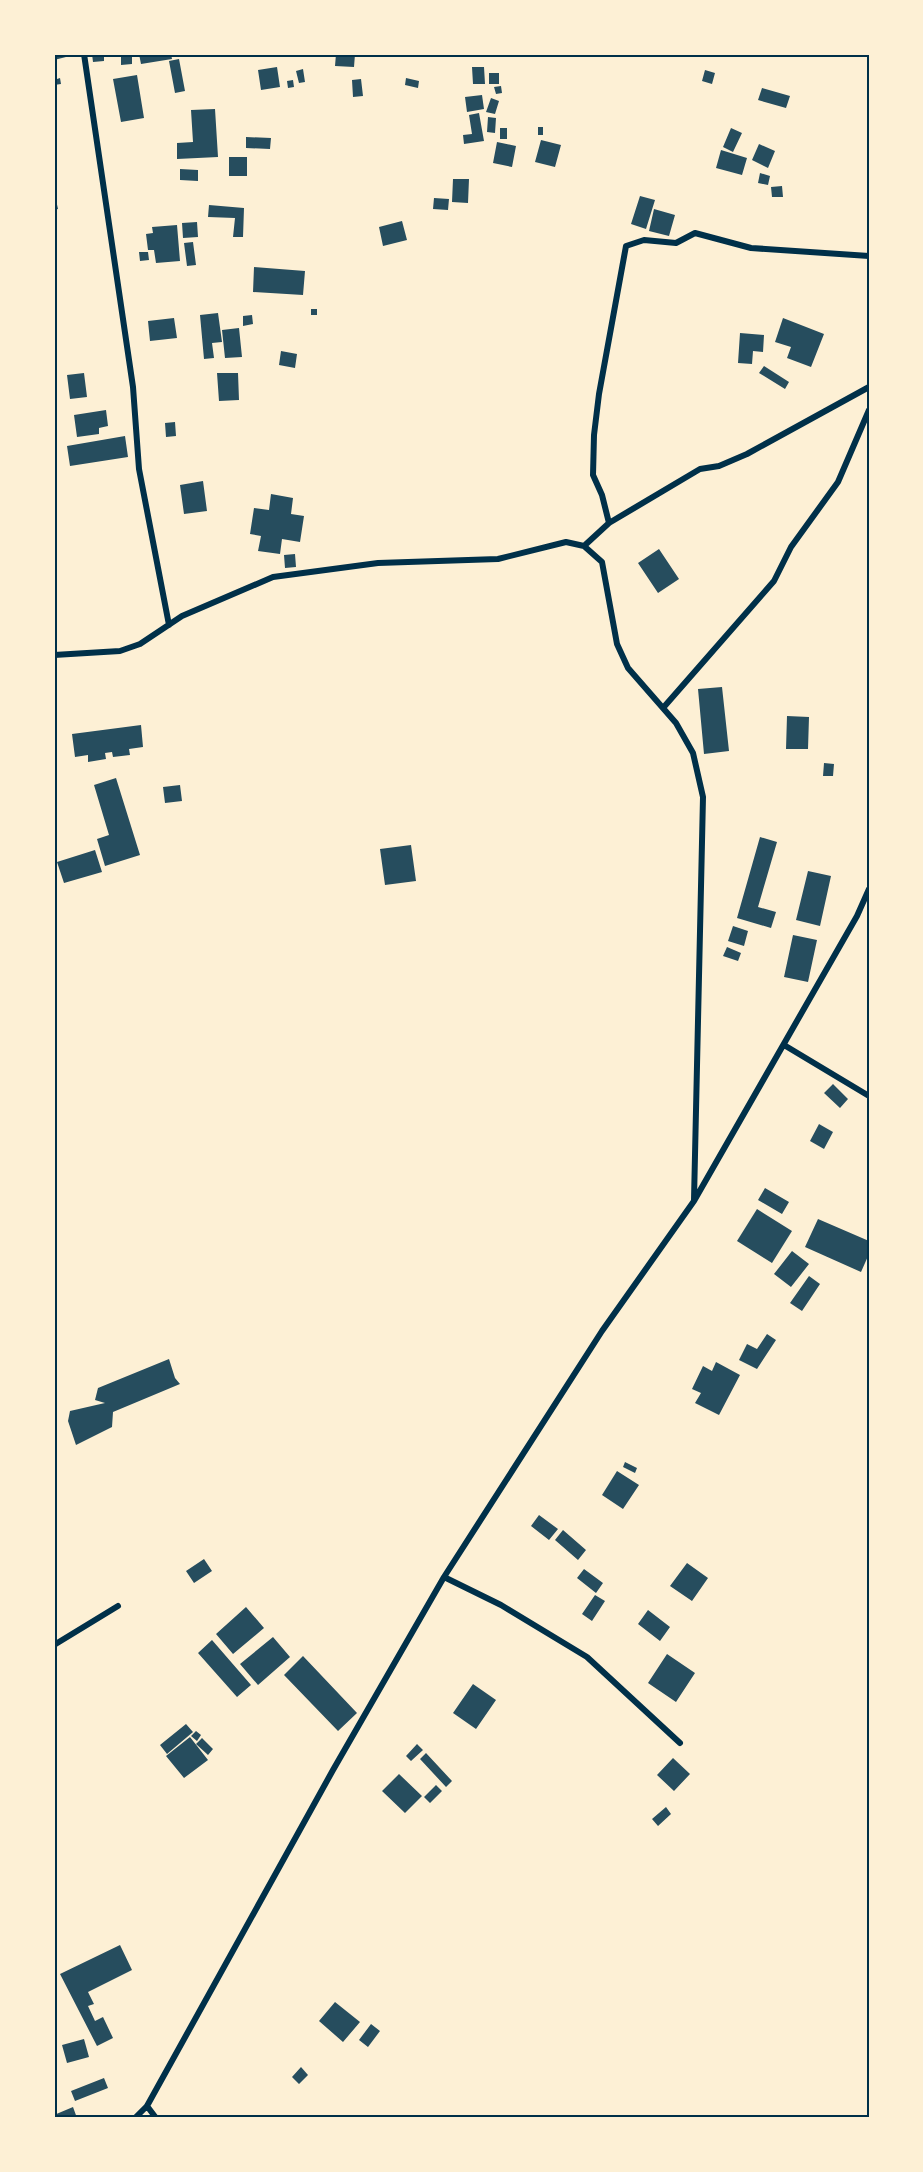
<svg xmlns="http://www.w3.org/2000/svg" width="923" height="2172" font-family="'PT Sans Narrow',sans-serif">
<rect width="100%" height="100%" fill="#fdf0d5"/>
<path fill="#264d5e" d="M54 54H65L66 57 54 60Z
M92 54H104V61L93 62Z
M121 54H132V64L121 65Z
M139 54H171L172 59 141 64Z
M336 54H355L354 67 335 66Z
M179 59 185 91 175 93 169 61Z
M277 67 280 87 261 90 258 70Z
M472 67H484L485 84H473Z
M303 69 305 82 299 83 296 71Z
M705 70 715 73 712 84 702 81Z
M489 73H499V84H489Z
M137 75 144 118 121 122 113 79Z
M60 78 61 84 54 85V80Z
M406 78 419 81 418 88 405 85Z
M361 79 363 96 353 97 352 80Z
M293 80 294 87 288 88 287 81Z
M501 86 502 93 496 94 494 87Z
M762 88 790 96 786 108 758 100Z
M482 95 484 109 467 112 465 97Z
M491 98 499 101 495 114 486 112Z
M215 109 218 157 177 159V143L193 142 191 110Z
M479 113 484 141 464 144 463 135 472 134 469 115Z
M488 117 496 118 495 133 487 132Z
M538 127H543V135H538Z
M500 128H507V139H500Z
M731 128 742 133 733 152 723 147Z
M246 137 271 138 270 149 246 148Z
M541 140 561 145 555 167 535 162Z
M497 142 516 146 512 167 493 163Z
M759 144 775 151 768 168 752 160Z
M721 150 747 158 742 175 716 168Z
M229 157H247V176H229Z
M180 169 198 170V181L180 180Z
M760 173 770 176 768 185 758 183Z
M453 179H469L468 203 452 202Z
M782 186 783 197H772L771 187Z
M54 191 58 209 54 210Z
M640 196 655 200 646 229 631 224Z
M434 198 449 199 448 210 433 209Z
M209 205 244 208 243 237H233L235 218 208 217Z
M654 209 675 215 669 236 649 231Z
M402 221 407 240 383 246 379 227Z
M197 222 198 237 183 238 182 223Z
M177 225 180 261 156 263 154 250H148L146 234 153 233 152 227Z
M193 242 196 265 187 266 184 243Z
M139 252H148L149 260 140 261Z
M254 267 305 271 303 295 253 292Z
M311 309H317V315H311Z
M218 313 222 342 212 343 214 358 204 359 200 315Z
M252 315 253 324 243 326V316Z
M174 318 177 338 150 341 148 321Z
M783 318 824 334 811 367 787 358 791 347 775 342Z
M239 328 242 357 225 358 222 330Z
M740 333 764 335 763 352 753 351 752 364 738 363Z
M281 351 297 354 295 368 279 365Z
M764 366 789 382 785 389 759 373Z
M84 373 87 397 70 399 67 375Z
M217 373H238L239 400 219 401Z
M106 410 108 426 99 428V434L77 437 74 415Z
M175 422 176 436 166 437 165 423Z
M125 436 128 457 70 466 67 446Z
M203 481 207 511 184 514 180 485Z
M271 494 293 498 291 514 304 516 300 542 282 539 280 554 258 551 261 536 250 534 254 508 269 510Z
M659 549 679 579 658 593 638 563Z
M295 554 296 567 285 568 284 555Z
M722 687 729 751 704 754 698 689Z
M787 716 809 717 808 749H786Z
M141 725 143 747 129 749 130 755 113 757 112 752 105 753 106 759 88 762V755L75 757 72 734Z
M824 763 834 764 833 776H823Z
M116 778 140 855 105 866 97 839 109 835 94 785Z
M180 785 182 801 165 803 163 787Z
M760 837 777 842 758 907 776 912 771 928 737 918Z
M411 845 416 881 385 885 380 849Z
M95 850 102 872 64 883 57 862Z
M808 871 831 876 820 926 796 920Z
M733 926 748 931 744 946 728 941Z
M793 935 817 940 808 982 784 977Z
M727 947 741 953 738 961 723 956Z
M833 1084 848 1099 840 1108 824 1093Z
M819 1124 833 1132 824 1149 810 1141Z
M765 1188 789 1202 782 1214 758 1200Z
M757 1209 792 1231 772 1263 737 1241Z
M818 1219 869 1241V1254L861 1272 805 1247Z
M792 1251 809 1264 791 1287 774 1274Z
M809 1276 820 1284 802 1311 790 1303Z
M767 1334 776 1340 757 1369 739 1360 747 1344 757 1349Z
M169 1359 175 1378 180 1384 113 1412 112 1427 76 1445 68 1421 70 1411 105 1403 95 1400 98 1388Z
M716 1362 740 1375 719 1415 695 1403 701 1393 692 1389 703 1366 712 1371Z
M625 1462 637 1468 635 1473 623 1467Z
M617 1471 639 1485 623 1509 602 1495Z
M539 1515 558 1529 549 1540 531 1526Z
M563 1530 586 1550 578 1560 555 1540Z
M204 1559 212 1571 194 1583 186 1571Z
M687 1563 708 1578 692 1601 670 1586Z
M584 1569 603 1583 596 1593 577 1578Z
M595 1595 605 1601 592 1621 582 1614Z
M246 1607 264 1628 233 1654 216 1634Z
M648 1610 670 1627 660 1641 638 1624Z
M273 1637 290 1657 258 1685 240 1664Z
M212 1640 251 1685 237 1697 198 1653Z
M667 1654 695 1673 676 1702 648 1683Z
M303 1656 357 1713 338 1731 284 1675Z
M473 1684 496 1700 476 1729 453 1713Z
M186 1724 193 1732 167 1754 160 1745Z
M196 1731 201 1735 197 1741 191 1736Z
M190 1737 208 1760 184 1778 166 1756Z
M202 1738 213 1749 208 1755 196 1744Z
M417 1744 423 1750 411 1761 406 1756Z
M426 1753 452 1781 446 1787 420 1759Z
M673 1758 690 1774 674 1791 657 1775Z
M399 1774 422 1796 405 1813 382 1791Z
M436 1785 442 1791 430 1803 424 1797Z
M666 1807 671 1814 658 1826 652 1819Z
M120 1945 132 1970 88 1992 94 2004 88 2006 95 2021 103 2017 113 2038 97 2046 60 1974Z
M335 2002 360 2022 343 2042 319 2021Z
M371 2024 380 2031 368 2047 359 2040Z
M84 2039 89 2057 67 2063 62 2045Z
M301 2067 308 2075 299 2084 292 2077Z
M104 2078 108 2088 75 2101 71 2091Z
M73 2107 77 2118H54V2115Z"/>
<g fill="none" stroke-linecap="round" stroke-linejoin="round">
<path stroke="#003049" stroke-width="6" d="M84 54 133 387 139 469 169 625
M609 523 602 495 593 475 594 435 599 394 626 246 644 240 676 243 695 233 751 248 869 256
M584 546 609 523 700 469 719 466 747 454 869 387
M54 655 120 651 140 644 182 616 273 577 378 563 498 559 566 542 584 546 602 562 617 644 628 668 676 723 693 753 703 797 694 1200
M663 708 774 581 791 547 838 482 869 410
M784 1045 869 1096
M444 1577 501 1605 587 1657 680 1743
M54 1645 118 1606
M147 2106 156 2118
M135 2118 147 2106 333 1770 444 1577 602 1331 694 1201 857 916 869 889"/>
</g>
<rect width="923" height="2172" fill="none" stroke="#fdf0d5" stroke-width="111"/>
<rect x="56" y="56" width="812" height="2060" fill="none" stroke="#003049" stroke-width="2"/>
</svg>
